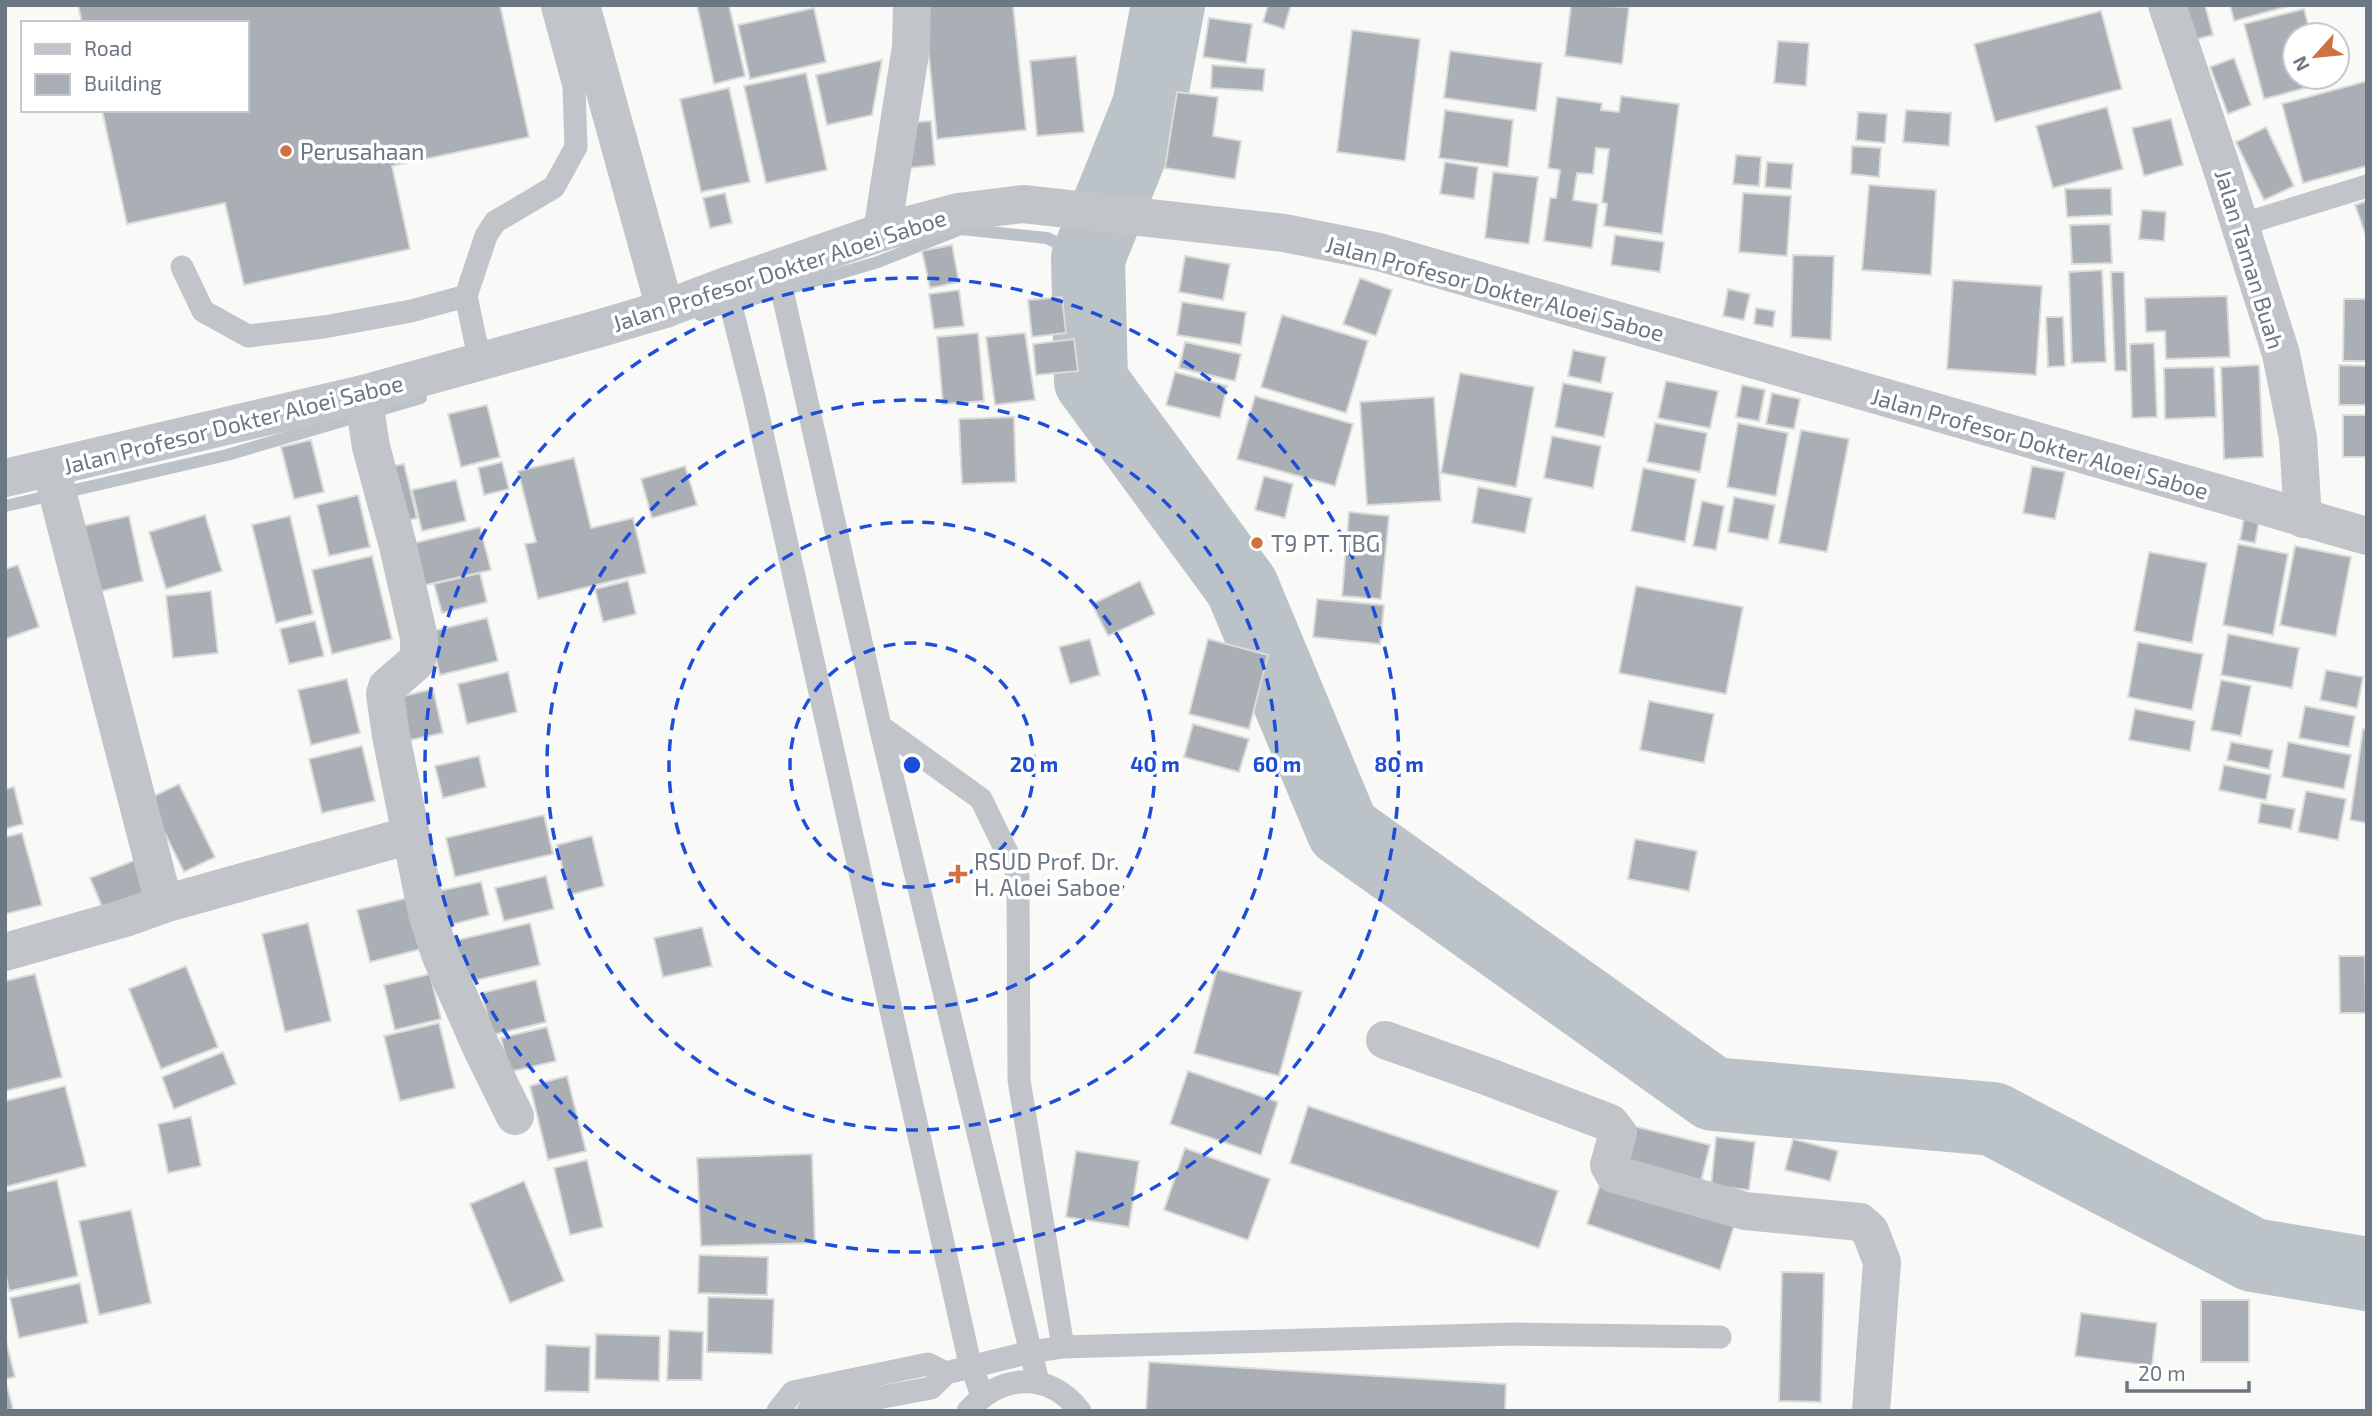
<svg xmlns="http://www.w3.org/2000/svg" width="2372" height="1416" font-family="'Exo 2',sans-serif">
<rect width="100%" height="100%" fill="#f9f9f7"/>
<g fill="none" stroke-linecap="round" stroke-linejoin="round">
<path stroke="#bbc3c8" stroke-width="12" d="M700 315 878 262 961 229 1047 238 1088 258
M5 506 227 455 421 398"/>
<path stroke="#bbc3c8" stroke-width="74" d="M1168 5 1149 106 1088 258 1091 381 1242 587 1343 830 1713 1094 1993 1119 2253 1255 2367 1274"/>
</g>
<path fill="#a9afb5" stroke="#dbdbd9" stroke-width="2" d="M78 5H500L529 137 392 166 410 249 244 285 225 203 127 224 102 110H247V23H82Z
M697 5H729L745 76 714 84Z
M924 5H1013L1026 130 937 139Z
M1268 5H1291L1284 29 1263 22Z
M1571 5 1629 7 1622 64 1565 56Z
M2185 5H2205L2213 35 2193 40Z
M2230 5H2292L2234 21Z
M814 8 826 62 750 79 738 25Z
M2304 9 2311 35H2295V77H2323L2324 83 2264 99 2244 24Z
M2101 11 2122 89 1995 122 1974 44Z
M1209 18 1252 24 1246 63 1203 57Z
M1352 30 1420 39 1405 161 1337 152Z
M1778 41 1809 43 1806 86 1774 83Z
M1450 51 1542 63 1536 111 1444 98Z
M1076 56 1084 132 1037 136 1030 61Z
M2234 58 2251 105 2228 114 2210 67Z
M882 60 872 115 827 125 816 75Z
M1212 65 1265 69 1263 91 1211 88Z
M806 73 827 170 766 183 744 86Z
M2367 81V166L2303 183 2282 104Z
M729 88 750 182 701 192 680 99Z
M1177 92 1218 97 1213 136 1241 141 1235 179 1165 168Z
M1621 96 1679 104 1662 234 1604 226 1607 204 1602 202 1609 149 1596 148 1593 174 1577 173 1573 200 1598 204 1592 248 1544 241 1550 198H1556L1560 170 1548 168 1557 97 1602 103 1601 110 1619 112Z
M2107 107 2123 169 2053 188 2036 126Z
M1445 110 1513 120 1508 167 1439 158Z
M1906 110 1951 113 1949 146 1903 142Z
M1858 112 1887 114 1885 143 1856 140Z
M2171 119 2183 165 2144 176 2132 128Z
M931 121 935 165 909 168 905 123Z
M2266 127 2294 186 2264 200 2236 142Z
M1852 146 1881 148 1879 177 1851 174Z
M1736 155 1761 157 1759 186 1733 184Z
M1445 162 1478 167 1474 199 1440 194Z
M1767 162 1793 164 1791 189 1765 187Z
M1493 172 1538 177 1529 244 1485 238Z
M1869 185 1936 190 1931 275 1862 270Z
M2111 188 2112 215 2067 217 2065 189Z
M725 193 732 223 710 228 703 198Z
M1743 193 1791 196 1787 256 1739 252Z
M2367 201V239L2355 205Z
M2142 210 2166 212 2164 241 2139 239Z
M2110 224 2112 263 2072 264 2070 225Z
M1615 235 1664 242 1660 272 1611 265Z
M952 245 959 282 930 288 922 251Z
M1793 255 1834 256 1831 340 1791 337Z
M1185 256 1230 264 1223 300 1179 292Z
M2102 270 2106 362 2072 363 2069 272Z
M2111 272H2124L2127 371H2115Z
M1360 278 1392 290 1376 336 1343 324Z
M1953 280 2042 286 2036 375 1947 369Z
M1728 289 1750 294 1744 320 1723 316Z
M959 290 964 326 934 329 929 294Z
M2227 296 2230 357 2166 359 2165 331 2146 332 2145 298Z
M1062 297 1066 333 1032 337 1028 300Z
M2344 299H2367V361H2343Z
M1182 302 1246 312 1241 345 1177 335Z
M1756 308 1775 311 1773 327 1754 324Z
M1282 315 1368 341 1346 413 1261 387Z
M2046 317H2063L2065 366 2048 367Z
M978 333 984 401 943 404 937 337Z
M1025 333 1035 400 995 405 986 337Z
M1074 339 1078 371 1036 375 1033 344Z
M1185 342 1241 354 1235 381 1179 368Z
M2154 343 2157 417 2132 418 2130 344Z
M1573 350 1606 357 1601 383 1568 376Z
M2259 365 2263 457 2224 459 2221 367Z
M2339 365 2367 366V405H2339Z
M2214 367 2216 417 2165 419 2164 368Z
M1175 372 1227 386 1220 418 1166 405Z
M1460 373 1534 387 1516 487 1441 473Z
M1666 381 1718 391 1710 428 1658 418Z
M1563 383 1613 393 1604 437 1555 427Z
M1742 385 1765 390 1759 421 1736 417Z
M1772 393 1800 399 1794 429 1766 424Z
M1255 396 1353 424 1335 486 1237 459Z
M1434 397 1441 501 1367 505 1360 402Z
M487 405 500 457 461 467 448 414Z
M2343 415H2367V457H2343Z
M1014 417 1016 482 962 484 959 419Z
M1655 423 1707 433 1700 472 1647 462Z
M1738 423 1788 433 1776 496 1727 487Z
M1801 430 1849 439 1827 552 1779 543Z
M1552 436 1601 446 1593 488 1544 478Z
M311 440 324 492 294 499 281 447Z
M574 458 591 528 633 518 646 573 538 599 525 544 536 542 518 471Z
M502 462 509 489 484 495 478 468Z
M404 464 417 518 396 524 383 468Z
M685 466 697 505 652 518 641 479Z
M2032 466 2065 472 2055 519 2023 513Z
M1643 468 1696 479 1685 542 1631 531Z
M1264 476 1293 484 1285 518 1255 510Z
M456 480 466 521 422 531 412 490Z
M1478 487 1532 498 1525 533 1472 523Z
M358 495 370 547 329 556 317 505Z
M1734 497 1775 505 1768 540 1728 532Z
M1702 501 1724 506 1716 550 1693 546Z
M1349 512 1389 516 1381 599 1342 596Z
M205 515 222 571 166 589 149 532Z
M129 516 143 581 93 593 78 527Z
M290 516 313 614 276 623 252 525Z
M2244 518 2259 521 2255 543 2240 540Z
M480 527 491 570 421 586 411 544Z
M2238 544 2288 554 2273 635 2223 625Z
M2295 546 2351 557 2336 636 2280 625Z
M2149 552 2207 563 2192 643 2134 631Z
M372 556 392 639 332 654 312 570Z
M18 565 39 627 5 639V569Z
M480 573 487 602 442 613 434 584Z
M628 581 636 614 603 622 595 589Z
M1140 581 1155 614 1108 636 1092 604Z
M1636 586 1743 607 1726 694 1619 673Z
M211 591 218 653 173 658 166 596Z
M1317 599 1384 605 1380 644 1313 637Z
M487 618 498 661 440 675 429 632Z
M315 621 324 656 289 664 280 629Z
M2228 634 2299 648 2292 688 2221 675Z
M1090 639 1100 675 1070 684 1059 647Z
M1208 639 1268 655 1249 729 1189 714Z
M2138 642 2203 654 2192 710 2128 697Z
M2326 670 2363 677 2357 708 2320 700Z
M508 672 517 712 467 724 458 684Z
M347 679 360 733 311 745 298 690Z
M2221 680 2251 686 2241 736 2211 730Z
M433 689 443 733 397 743 387 700Z
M1649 701 1714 714 1704 763 1640 750Z
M2305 706 2355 716 2349 747 2299 738Z
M2135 709 2195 721 2190 751 2129 740Z
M1193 724 1249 739 1239 772 1184 757Z
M2363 729 2367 730V823L2350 820Z
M2231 742 2273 750 2269 769 2227 760Z
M2288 742 2351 755 2344 789 2282 777Z
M362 746 375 801 322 813 309 759Z
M479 756 486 787 443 798 435 766Z
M2224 765 2271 775 2266 800 2219 790Z
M179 784 215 857 184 872 148 799Z
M14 787 23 824 5 829V789Z
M2306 791 2346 799 2338 840 2298 832Z
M2261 803 2295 809 2291 829 2258 823Z
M544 815 553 854 455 877 446 838Z
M22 833 42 905 5 914V837Z
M592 836 604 886 569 895 557 845Z
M1635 839 1697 851 1689 891 1628 879Z
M143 857 158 893 105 914 90 878Z
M546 876 554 909 504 921 495 888Z
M481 882 489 915 434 929 425 894Z
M416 896 429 947 370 962 357 910Z
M308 923 331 1021 285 1032 262 934Z
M530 923 540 965 460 984 449 942Z
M702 927 712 966 663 977 654 938Z
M2339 956H2365L2366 1013H2340Z
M186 966 218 1047 161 1069 129 989Z
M1217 969 1302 992 1279 1076 1194 1053Z
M35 974 62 1077 5 1091V981Z
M430 974 441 1019 395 1030 384 985Z
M536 980 546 1022 492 1035 482 993Z
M439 1023 455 1088 400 1101 384 1036Z
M547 1027 556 1061 509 1072 501 1038Z
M223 1052 236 1084 174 1109 162 1077Z
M1188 1071 1278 1102 1261 1155 1170 1124Z
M567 1076 586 1151 548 1160 530 1086Z
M65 1086 86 1166 5 1187V1101Z
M1308 1106 1558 1191 1539 1248 1290 1163Z
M191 1117 201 1166 168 1173 158 1124Z
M1629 1125 1710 1145 1700 1185 1619 1165Z
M1716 1137 1755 1142 1749 1190 1711 1186Z
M1793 1139 1838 1151 1830 1181 1785 1170Z
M1185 1148 1270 1179 1248 1240 1164 1210Z
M1076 1151 1139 1161 1129 1227 1066 1217Z
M812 1154 815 1243 701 1246 697 1158Z
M587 1160 603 1227 570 1235 554 1168Z
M1604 1172 1737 1217 1720 1270 1587 1224Z
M57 1180 78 1276 9 1291 5 1272V1192Z
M524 1181 564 1281 510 1303 470 1204Z
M131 1210 151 1303 99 1315 79 1221Z
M699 1255 768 1257 767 1295 698 1293Z
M1782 1272 1824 1273 1821 1402 1779 1401Z
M80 1283 88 1323 19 1338 10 1298Z
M708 1297 774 1299 772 1354 707 1352Z
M2201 1300H2249V1362H2201Z
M2081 1313 2157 1323 2152 1366 2075 1356Z
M669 1330 703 1332 702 1380H667Z
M596 1334 660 1336 659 1381 595 1379Z
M5 1337 15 1377 5 1379Z
M546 1345 590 1347 589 1392 545 1391Z
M1149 1362 1506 1384 1505 1411H1146Z
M5 1386H7L13 1409 5 1411Z"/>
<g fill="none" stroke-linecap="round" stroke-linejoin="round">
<path stroke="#c1c4c8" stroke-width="23" d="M2240 225 2367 186
M182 267 203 311 248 336 324 327 411 311 466 296
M777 268 880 726 1038 1382
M726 286 754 397 968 1355 982 1396
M480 362 466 296 486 236 495 222 554 187 576 147 574 86 552 5
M880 726 981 799 1018 875 1019 1080 1063 1347
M778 1411 793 1392 928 1364 946 1373
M808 1411 931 1388 946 1373 1031 1352 1063 1347 1515 1334 1720 1337
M968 1411C1001 1374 1048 1370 1080 1411"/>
<path stroke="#c1c4c8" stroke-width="38" d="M581 5 665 309
M2167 5 2223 172 2281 354 2298 438 2303 519
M882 232 911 47 912 5
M363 394 371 447 398 546 419 638V652L416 662 387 687 385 694 391 736 427 914 440 954 482 1049 515 1116
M164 904 411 835
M5 952 125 918 164 904 51 468
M1385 1040 1489 1077 1610 1123 1618 1133 1609 1165 1614 1174 1745 1211 1860 1222 1870 1231 1882 1262 1871 1411"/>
<path stroke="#c1c4c8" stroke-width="38" d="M5 478 363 394 594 330 665 309 726 286 882 232 958 212 1023 204 1284 233 1379 252 2367 536"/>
</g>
<g fill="none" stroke="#1d4ed8" stroke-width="3.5" stroke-dasharray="12 9">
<circle cx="912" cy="765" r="122"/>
<circle cx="912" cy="765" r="243"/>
<circle cx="912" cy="765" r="365"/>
<circle cx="912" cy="765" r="487"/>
</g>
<g fill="#ce7242" stroke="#fff" stroke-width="2.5">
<circle cx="286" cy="151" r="7"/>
<circle cx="1257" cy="543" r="7"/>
<path d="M954.5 863.5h7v7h7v7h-7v7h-7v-7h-7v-7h7z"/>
</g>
<g text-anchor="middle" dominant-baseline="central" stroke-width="7" stroke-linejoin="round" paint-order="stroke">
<g font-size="23" fill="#6c7784" stroke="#fff" text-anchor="start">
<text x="300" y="151">Perusahaan</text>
<text x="1271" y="543">T9 PT. TBG</text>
<text x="974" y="861">RSUD Prof. Dr.<tspan x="974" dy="26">H. Aloei Saboe</tspan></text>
</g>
<g font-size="23" fill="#6c7784" stroke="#fff">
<text transform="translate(2250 259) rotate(73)">Jalan Taman Buah</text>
<text transform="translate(779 270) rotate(-18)">Jalan Profesor Dokter Aloei Saboe</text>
<text transform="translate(1495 288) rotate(15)">Jalan Profesor Dokter Aloei Saboe</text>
<text transform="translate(233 424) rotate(-14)">Jalan Profesor Dokter Aloei Saboe</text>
<text transform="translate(2040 443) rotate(16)">Jalan Profesor Dokter Aloei Saboe</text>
</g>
</g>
<circle cx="912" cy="765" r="10" fill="#1d4ed8" stroke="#fff" stroke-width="3.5"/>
<g font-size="21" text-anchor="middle" font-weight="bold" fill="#1d4ed8" stroke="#fff" stroke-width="7" stroke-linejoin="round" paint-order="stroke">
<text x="1034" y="772">20 m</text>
<text x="1155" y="772">40 m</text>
<text x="1277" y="772">60 m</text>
<text x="1399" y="772">80 m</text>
</g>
<rect width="2372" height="1416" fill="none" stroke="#6c7784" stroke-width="14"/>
<rect x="21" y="21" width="228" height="91" fill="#ffffff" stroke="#c4c9ce" stroke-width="2"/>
<rect x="35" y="44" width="35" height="10" fill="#c1c4c8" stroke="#c4c9ce" stroke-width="2"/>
<text x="84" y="56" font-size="21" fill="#6c7784">Road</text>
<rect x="35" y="74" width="35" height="21" fill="#a9afb5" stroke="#c4c9ce" stroke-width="2"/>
<text x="84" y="91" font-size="21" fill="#6c7784">Building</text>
<g transform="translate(2316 56) rotate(243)"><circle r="33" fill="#ffffff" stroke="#c4c9ce" stroke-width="2"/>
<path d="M0-5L12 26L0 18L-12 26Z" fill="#ce7242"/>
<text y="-10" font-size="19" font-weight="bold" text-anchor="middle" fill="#6c7784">N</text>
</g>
<path d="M2127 1381v10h122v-10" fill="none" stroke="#6c7784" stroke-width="3.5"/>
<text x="2138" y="1381" font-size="21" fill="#6c7784" stroke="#ffffff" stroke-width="5" paint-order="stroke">20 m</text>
</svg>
